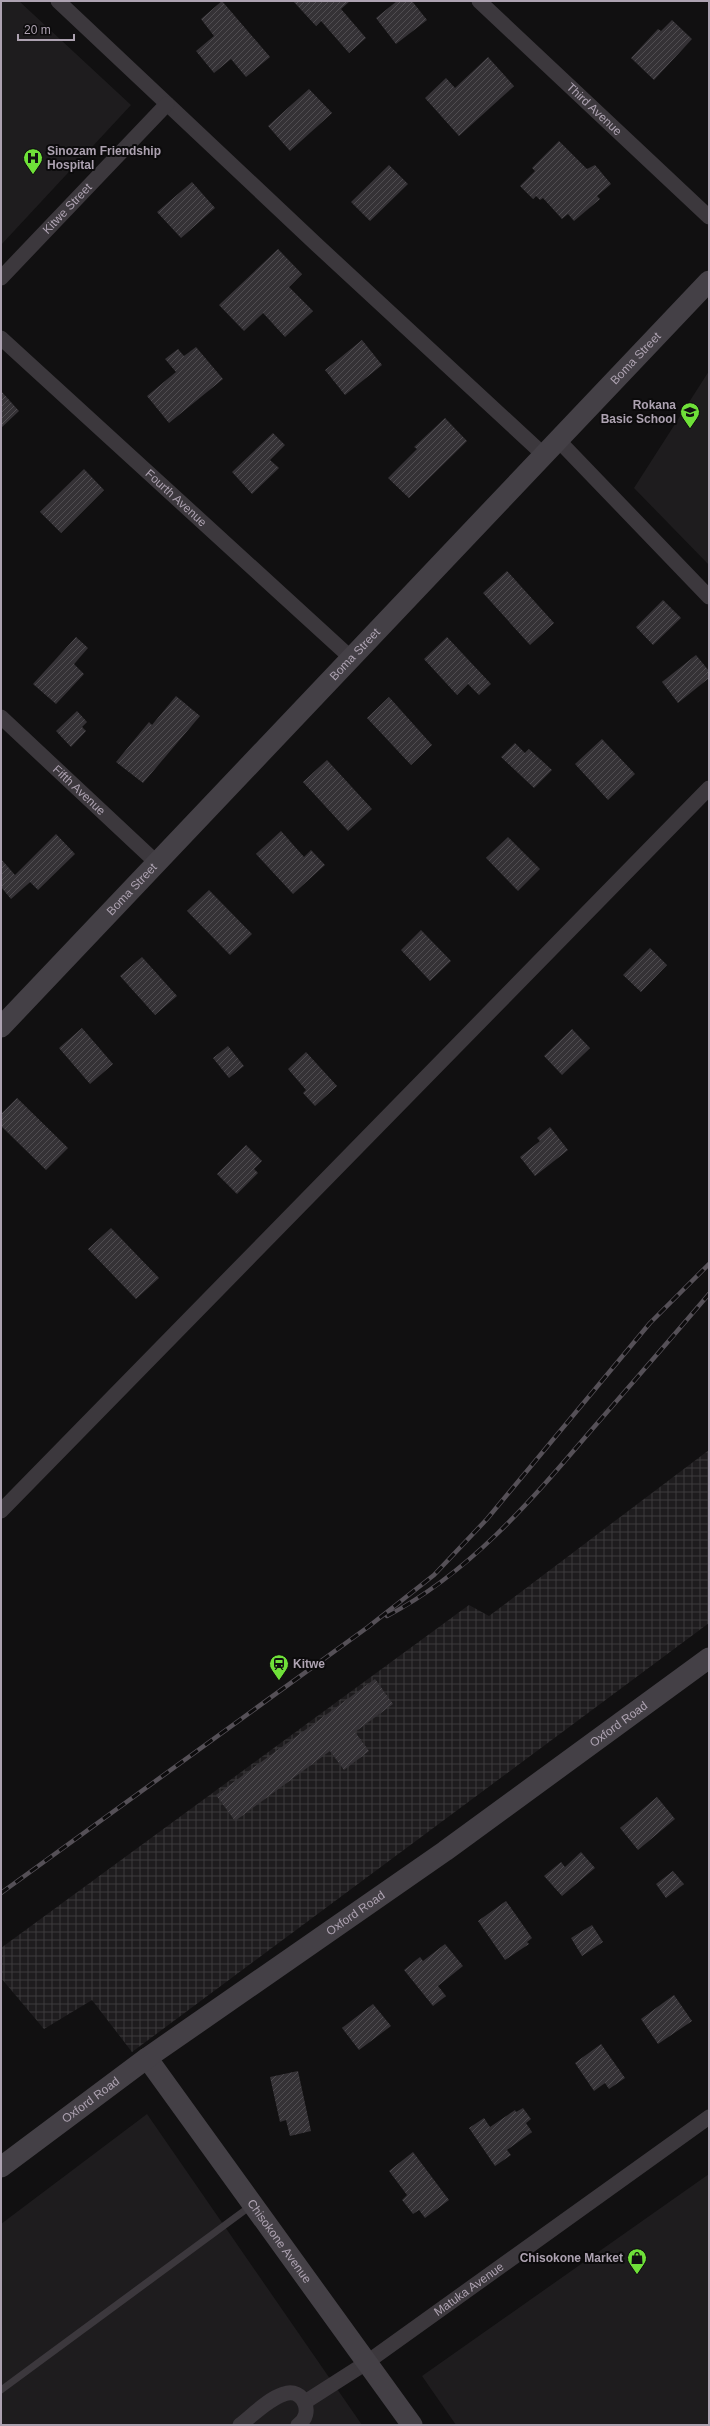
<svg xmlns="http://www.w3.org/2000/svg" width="710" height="2426" font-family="Arial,sans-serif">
<defs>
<pattern id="industrial-grid" width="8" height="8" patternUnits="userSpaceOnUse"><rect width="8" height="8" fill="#1e1c1e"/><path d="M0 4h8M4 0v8" fill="none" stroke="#3c3a3c"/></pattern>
<pattern id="building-hatch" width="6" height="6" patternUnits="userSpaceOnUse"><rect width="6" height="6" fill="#353236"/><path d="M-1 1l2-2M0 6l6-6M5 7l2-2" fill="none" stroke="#504d51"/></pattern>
</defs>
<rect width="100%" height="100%" fill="#111011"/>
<path fill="#1e1c1e" d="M1 1H19L131 105 1 245Z
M709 371V565L634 488Z
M147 2114 362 2425H1V2224Z
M709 2174V2425H456L422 2376Z"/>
<path fill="url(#industrial-grid)" d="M709 1450V1623L132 2052 92 2000 44 2029 1 1978V1948L469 1605 489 1616Z"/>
<path fill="url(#building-hatch)" d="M222 1 270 57 246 77 231 59 214 73 196 51 214 36 201 19Z
M293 1H350L341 9 366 38 349 53 321 21 316 26Z
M397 1H412L427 20 396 44 376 18Z
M672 20 692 39 654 80 631 58 658 29 661 31Z
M488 57 514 86 459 136 425 98 446 78 455 88Z
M309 89 332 113 290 151 268 126Z
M559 141 587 169 595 165 611 184 597 196 600 199 574 221 568 214 562 219 543 198 540 200 536 196 533 199 520 186 535 171 532 168Z
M389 165 408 184 370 221 351 202Z
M192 182 215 208 181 238 157 212Z
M278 249 302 274 289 287 313 311 285 337 263 313 244 331 219 305Z
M362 340 382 365 345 395 325 370Z
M196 347 223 379 169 423 147 396 176 372 165 359 178 349 184 356Z
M1 391 19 411 1 428Z
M445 418 467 441 409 498 388 478 417 449 414 447Z
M273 433 285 445 270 460 279 468 252 494 232 472Z
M84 469 104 490 61 533 40 512Z
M507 571 554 623 530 645 483 593Z
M663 600 681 618 653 645 636 627Z
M76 637 88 648 74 664 84 674 56 704 33 684Z
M447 637 491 684 479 695 468 684 457 695 424 659Z
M696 655 709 671V678L678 703 662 682Z
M176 696 200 716 143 783 116 762 149 722 152 725Z
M389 697 432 745 411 765 367 718Z
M77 711 87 722 82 727 86 731 71 747 56 731Z
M602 739 635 774 608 800 575 764Z
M515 743 525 753 529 749 552 770 534 788 501 757Z
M327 760 372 809 348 831 303 782Z
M281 831 304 857 311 850 325 865 293 894 256 854Z
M56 834 75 854 38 890 30 882 11 899 1 887V859L15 875Z
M508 837 540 869 518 891 486 858Z
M209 890 252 934 230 955 187 911Z
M421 930 451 961 430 981 401 950Z
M650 948 667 965 641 992 623 975Z
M142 957 177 996 155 1015 120 976Z
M82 1028 113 1064 90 1084 59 1048Z
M572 1029 590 1048 562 1075 544 1056Z
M228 1046 244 1066 229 1078 213 1058Z
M306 1052 337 1086 315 1106 303 1093 306 1090 288 1069Z
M17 1098 68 1148 46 1170 1 1126V1114Z
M550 1127 568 1150 535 1176 520 1157 540 1141 537 1138Z
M246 1145 262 1161 254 1169 258 1173 237 1194 217 1174Z
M111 1228 159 1278 136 1299 88 1249Z
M375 1679 393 1704 355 1732 369 1751 344 1770 330 1751 235 1821 216 1795Z
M657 1797 675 1819 638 1850 620 1828Z
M581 1852 595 1868 562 1896 544 1876 561 1862 565 1867Z
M673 1871 684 1884 666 1898 656 1884Z
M506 1901 532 1938 527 1942 529 1944 505 1960 478 1921Z
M592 1925 603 1942 582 1956 571 1938Z
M445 1944 463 1966 438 1986 446 1996 433 2006 404 1970 420 1957 423 1961Z
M674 1995 692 2021 658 2044 641 2019Z
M373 2004 391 2026 359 2050 342 2028Z
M601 2044 625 2078 609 2089 605 2083 594 2091 575 2063Z
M298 2071 311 2131 290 2136 286 2120 280 2122 270 2077Z
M523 2108 531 2119 526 2123 532 2132 507 2150 511 2155 495 2166 469 2128 484 2118 490 2127 515 2110 516 2112Z
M413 2152 449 2200 425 2218 419 2210 413 2214 402 2200 407 2195 389 2171Z"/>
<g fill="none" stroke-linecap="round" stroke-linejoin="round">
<path stroke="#3c383d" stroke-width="7" d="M1 2390 252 2205"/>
<g stroke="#3c383d" stroke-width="15">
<path d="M58 1 317 245 545 456"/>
<path id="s1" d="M479 1 709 217"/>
<path id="s2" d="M1 278 167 104"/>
<path id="s3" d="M1 338 350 657"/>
<path d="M559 441 709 597"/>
<path id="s4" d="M1 717 158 864"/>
<path d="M1 1511 709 788"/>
<path id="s5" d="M305 2402 366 2363 709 2117"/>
<path d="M240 2425C253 2415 268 2399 284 2394 303 2387 315 2414 298 2425"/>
</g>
<g stroke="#444046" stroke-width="21">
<path id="s6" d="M1 1027 709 281"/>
<path id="s7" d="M147 2058 412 2425"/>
<path id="s8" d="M1 2167 147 2058 445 1851 709 1658"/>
</g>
<g stroke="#555057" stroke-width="4.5">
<path id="rail" d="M387 1616C469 1573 529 1503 588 1434 628 1388 669 1341 709 1294
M1 1893 368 1627 434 1575 487 1519 650 1323 709 1264"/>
</g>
<use href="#rail" stroke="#0c0b0c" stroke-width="3" stroke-dasharray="9" stroke-linecap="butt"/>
</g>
<defs>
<g id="hospital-pin" transform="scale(1)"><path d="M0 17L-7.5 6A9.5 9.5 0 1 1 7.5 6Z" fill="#6fe039" stroke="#0c0b0c"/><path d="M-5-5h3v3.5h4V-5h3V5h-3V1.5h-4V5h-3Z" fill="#111"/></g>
<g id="school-pin" transform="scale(1)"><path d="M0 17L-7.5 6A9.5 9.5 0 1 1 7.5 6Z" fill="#6fe039" stroke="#0c0b0c"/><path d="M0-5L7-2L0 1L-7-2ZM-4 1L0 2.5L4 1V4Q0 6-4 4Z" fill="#111"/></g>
<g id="station-pin" transform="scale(1)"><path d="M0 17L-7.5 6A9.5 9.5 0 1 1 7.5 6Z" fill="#6fe039" stroke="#0c0b0c"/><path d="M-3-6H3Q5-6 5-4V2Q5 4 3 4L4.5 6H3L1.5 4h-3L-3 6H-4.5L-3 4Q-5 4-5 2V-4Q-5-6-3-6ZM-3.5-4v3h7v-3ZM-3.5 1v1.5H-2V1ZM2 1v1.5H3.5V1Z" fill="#111"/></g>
<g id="shop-pin" transform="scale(1)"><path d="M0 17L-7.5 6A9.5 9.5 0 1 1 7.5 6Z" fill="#6fe039" stroke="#0c0b0c"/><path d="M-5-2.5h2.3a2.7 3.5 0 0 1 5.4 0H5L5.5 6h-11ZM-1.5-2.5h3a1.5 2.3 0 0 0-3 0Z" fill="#111"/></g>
</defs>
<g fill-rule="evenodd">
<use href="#hospital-pin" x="33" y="158"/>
<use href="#school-pin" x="690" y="412"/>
<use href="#station-pin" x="279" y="1664"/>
<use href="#shop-pin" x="637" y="2258"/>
</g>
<g text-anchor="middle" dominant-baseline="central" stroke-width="4" stroke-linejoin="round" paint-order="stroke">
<g font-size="12" fill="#ada2b1" stroke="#0c0b0c">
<text stroke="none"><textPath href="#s1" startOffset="158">Third Avenue</textPath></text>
<text stroke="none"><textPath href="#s2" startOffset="96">Kitwe Street</textPath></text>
<text stroke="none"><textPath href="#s6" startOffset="922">Boma Street</textPath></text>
<text stroke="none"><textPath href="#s3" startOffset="237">Fourth Avenue</textPath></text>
<text stroke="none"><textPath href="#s6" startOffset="514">Boma Street</textPath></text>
<text stroke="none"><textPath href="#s4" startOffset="107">Fifth Avenue</textPath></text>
<text stroke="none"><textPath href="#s6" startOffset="190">Boma Street</textPath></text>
<text stroke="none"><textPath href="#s8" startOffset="760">Oxford Road</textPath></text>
<text stroke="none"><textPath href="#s8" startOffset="436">Oxford Road</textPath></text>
<text stroke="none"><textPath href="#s8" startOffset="112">Oxford Road</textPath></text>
<text stroke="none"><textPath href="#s7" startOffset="226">Chisokone Avenue</textPath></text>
<text stroke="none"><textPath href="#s5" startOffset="199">Matuka Avenue</textPath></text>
</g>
<g font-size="12" font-weight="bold" fill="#ada2b1" stroke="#0c0b0c" text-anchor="start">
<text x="47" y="151">Sinozam Friendship<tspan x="47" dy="14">Hospital</tspan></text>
<text x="676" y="405" text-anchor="end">Rokana<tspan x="676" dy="14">Basic School</tspan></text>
<text x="293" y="1664">Kitwe</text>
<text x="623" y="2258" text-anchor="end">Chisokone Market</text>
</g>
</g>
<rect width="710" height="2426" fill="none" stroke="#ada2b1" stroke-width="4"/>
<path d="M18 34v6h56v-6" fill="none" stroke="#ada2b1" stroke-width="2"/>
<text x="24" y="34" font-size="12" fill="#ada2b1" stroke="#0c0b0c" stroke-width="3" paint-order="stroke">20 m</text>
</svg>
